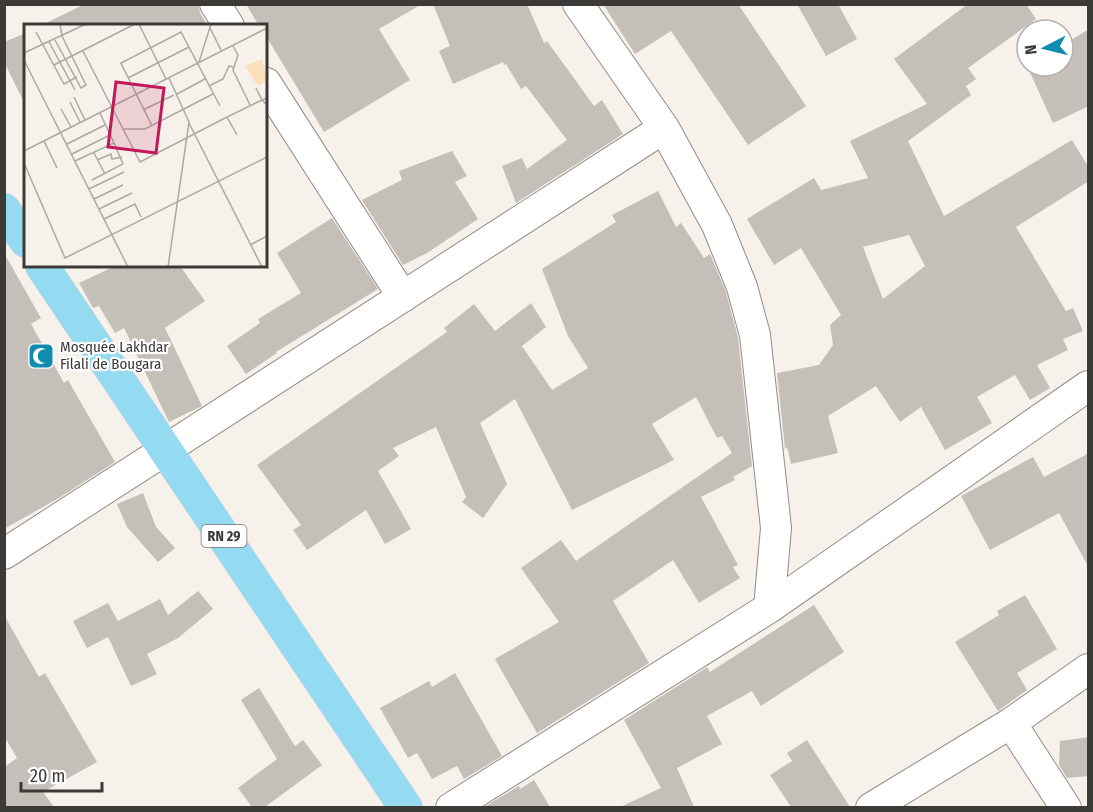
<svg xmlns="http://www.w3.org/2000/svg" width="1093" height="812" font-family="'Fira Sans Condensed',sans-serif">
<rect width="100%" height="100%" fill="#f6f1ea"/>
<path fill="#c4bfb9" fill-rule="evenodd" d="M85 4H198L200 13 208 26H40Z
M246 4H422L379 29 410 80 324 132 266 36V26H259Z
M433 4H527L544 43 547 41 594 106 602 100 623 134 516 203 502 166 522 158 527 169 567 140 526 86 521 89 506 64 504 65 503 62 453 84 439 51 450 46Z
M603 4H738L806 106 748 145 671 31 635 54Z
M797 4H838L857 39 826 56Z
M968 4H1026L1036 19 968 68 976 79 966 86 971 95 908 141 944 216 1072 140 1089 168V181L1016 227 1066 311 1073 308 1083 331 1063 339 1068 350 1037 365 1050 388 1030 400 1015 375 977 397 992 423 945 450 921 407 900 422 876 386 828 416 838 453 791 464 787 447 785 449 777 373 819 365 833 345 830 325 841 315 801 248 774 265 747 219 814 178 821 190 868 178 850 141 927 104 894 59ZM909 235 925 266 883 299 863 247Z
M1089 29V106L1053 123 1027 66H1063V45Z
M26 33V106L4 62V42Z
M452 151 467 176 455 182 478 219 427 253 403 265 362 200 402 180 399 171Z
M658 191 676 227 681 223 704 258 710 254 726 292 738 338 752 466 733 477 735 480 701 497 738 565 733 567 740 578 699 603 673 560 613 601 649 663 537 733 495 659 559 622 521 568 561 540 576 561 732 453 722 436 717 438 696 397 652 424 674 460 572 510 515 399 480 423 507 484 483 518 462 502 466 497 436 427 393 448 399 456 378 471 411 529 385 544 366 510 307 550 293 530 301 525 257 465 447 332 444 328 474 304 495 331 531 303 546 327 522 346 552 390 588 368 568 336 542 269 616 222 612 215Z
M332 218 378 289 276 352 277 353 246 374 227 346 260 323 258 319 301 293 277 253Z
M4 253 41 318 31 324 64 383 68 380 115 462 59 498 4 529Z
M115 266H180L205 301 165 328 202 406 169 422 124 328 115 333 99 306 93 308 79 283Z
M1089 453V568L1059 513 990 550 961 496 1033 457 1044 477Z
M143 493 156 527 175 548 158 562 127 527 117 504Z
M198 591 213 609 178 638 147 654 157 674 131 686 108 637 87 648 73 621 108 603 118 621 160 599 168 615Z
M1025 595 1057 649 1017 673 1027 690 998 711 955 642 999 615 997 611Z
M814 605 844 652 761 706 752 691 707 716 722 744 677 768 694 807H620L661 788 624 720 706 668 707 667 710 672Z
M4 615 39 677 45 673 97 762 43 792 54 807H4V767L17 758 4 736Z
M455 673 502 756 464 779 457 766 432 779 417 753 408 758 380 708 429 681 432 687Z
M259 688 295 746 303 740 322 765 265 807H252L238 788 277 759 241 700Z
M1089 737V776L1067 778 1059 765 1060 741Z
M807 740 850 807H791L770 775 792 761 787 753Z
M534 780 550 807H484L519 786 520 789Z"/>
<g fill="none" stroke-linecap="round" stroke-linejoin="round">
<g stroke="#928d87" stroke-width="32">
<path id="street" d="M215 4 229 26
M578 4 664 128 717 225 742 287 755 335 776 528 769 608
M266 83 403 297
M4 554 664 128
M1011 723 1088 669
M451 808 769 608 1088 386
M871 808 1011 723 1066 808"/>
</g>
<g stroke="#d0d0cf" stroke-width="34">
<path id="primary" d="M4 210 26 241
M42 266 406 808"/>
</g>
<use href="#street" stroke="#fff" stroke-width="30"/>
<use href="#primary" stroke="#94dbf1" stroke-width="33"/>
</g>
<defs>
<g id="mosque-square" transform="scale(1.35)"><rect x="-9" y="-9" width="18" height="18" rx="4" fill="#108dae" stroke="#fff"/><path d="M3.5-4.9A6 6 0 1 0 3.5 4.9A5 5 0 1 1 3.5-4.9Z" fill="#fff"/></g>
</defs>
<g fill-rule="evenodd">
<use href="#mosque-square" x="41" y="356"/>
</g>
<g text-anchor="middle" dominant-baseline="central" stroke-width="4.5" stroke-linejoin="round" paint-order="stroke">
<rect fill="#fff" stroke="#767573" stroke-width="1.5" x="201.5" y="525" width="45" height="22" rx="4.5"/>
<g font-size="14" font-weight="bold" fill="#3c3a37">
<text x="224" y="536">RN 29</text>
</g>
<g font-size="15" fill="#3c3a37" stroke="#fff" text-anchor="start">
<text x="60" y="347">Mosquée Lakhdar<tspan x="60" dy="17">Filali de Bougara</tspan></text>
</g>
</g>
<g transform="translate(24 24)">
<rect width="243" height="243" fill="#f6f1ea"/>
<path d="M238 35 243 57 234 62 221 42Z" fill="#fbe0bb"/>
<path fill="none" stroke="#aca8a2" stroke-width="1.5" d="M115 0 142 55M186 4 197 26M12 8 40 60 53 53M31 16 57 64 62 61 38 12 36 0M25 18 51 66M209 22 214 31 209 46 226 81M59 27 116 138 203 93M0 29 62 0M0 36 104 243M175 38 187 0M30 41 111 0M104 54 165 23M185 62 199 55 205 42 209 43M232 64 238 76 243 74M153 70 181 55M50 73 61 96M46 78 56 98M37 85 47 103M119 86 150 71M165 99 238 243M128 102 97 39 157 8 196 82M98 105H121L189 70M213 111 203 93 238 76 243 81M20 117 33 144M43 120 81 101M0 127 243 4M70 129 81 150M48 130 86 111M73 136 87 130 88 135 98 133M51 137 90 119 76 89M0 139 41 234 243 133M68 156 99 140 90 119M65 165 100 148M70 175 99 161M75 185 108 169M80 195 111 180 117 193M226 221 243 212M144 243 165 98 145 54"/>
<path fill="#c2185b" fill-opacity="0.15" stroke="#c2185b" stroke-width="3" d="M92 58 140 64 132 129 84 123Z"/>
<rect width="243" height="243" fill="none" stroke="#3c3a37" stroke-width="3"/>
</g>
<rect width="1093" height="812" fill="none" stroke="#3c3a37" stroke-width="12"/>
<g transform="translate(1045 48) rotate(263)"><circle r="28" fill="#ffffff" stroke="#b1b0af" stroke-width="1.5"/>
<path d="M0-4.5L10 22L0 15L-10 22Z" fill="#108dae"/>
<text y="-9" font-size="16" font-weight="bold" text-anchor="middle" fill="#3c3a37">N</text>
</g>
<path d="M21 782v9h81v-9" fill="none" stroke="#3c3a37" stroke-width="3"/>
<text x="30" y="782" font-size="18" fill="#3c3a37" stroke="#ffffff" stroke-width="4.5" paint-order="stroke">20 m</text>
</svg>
